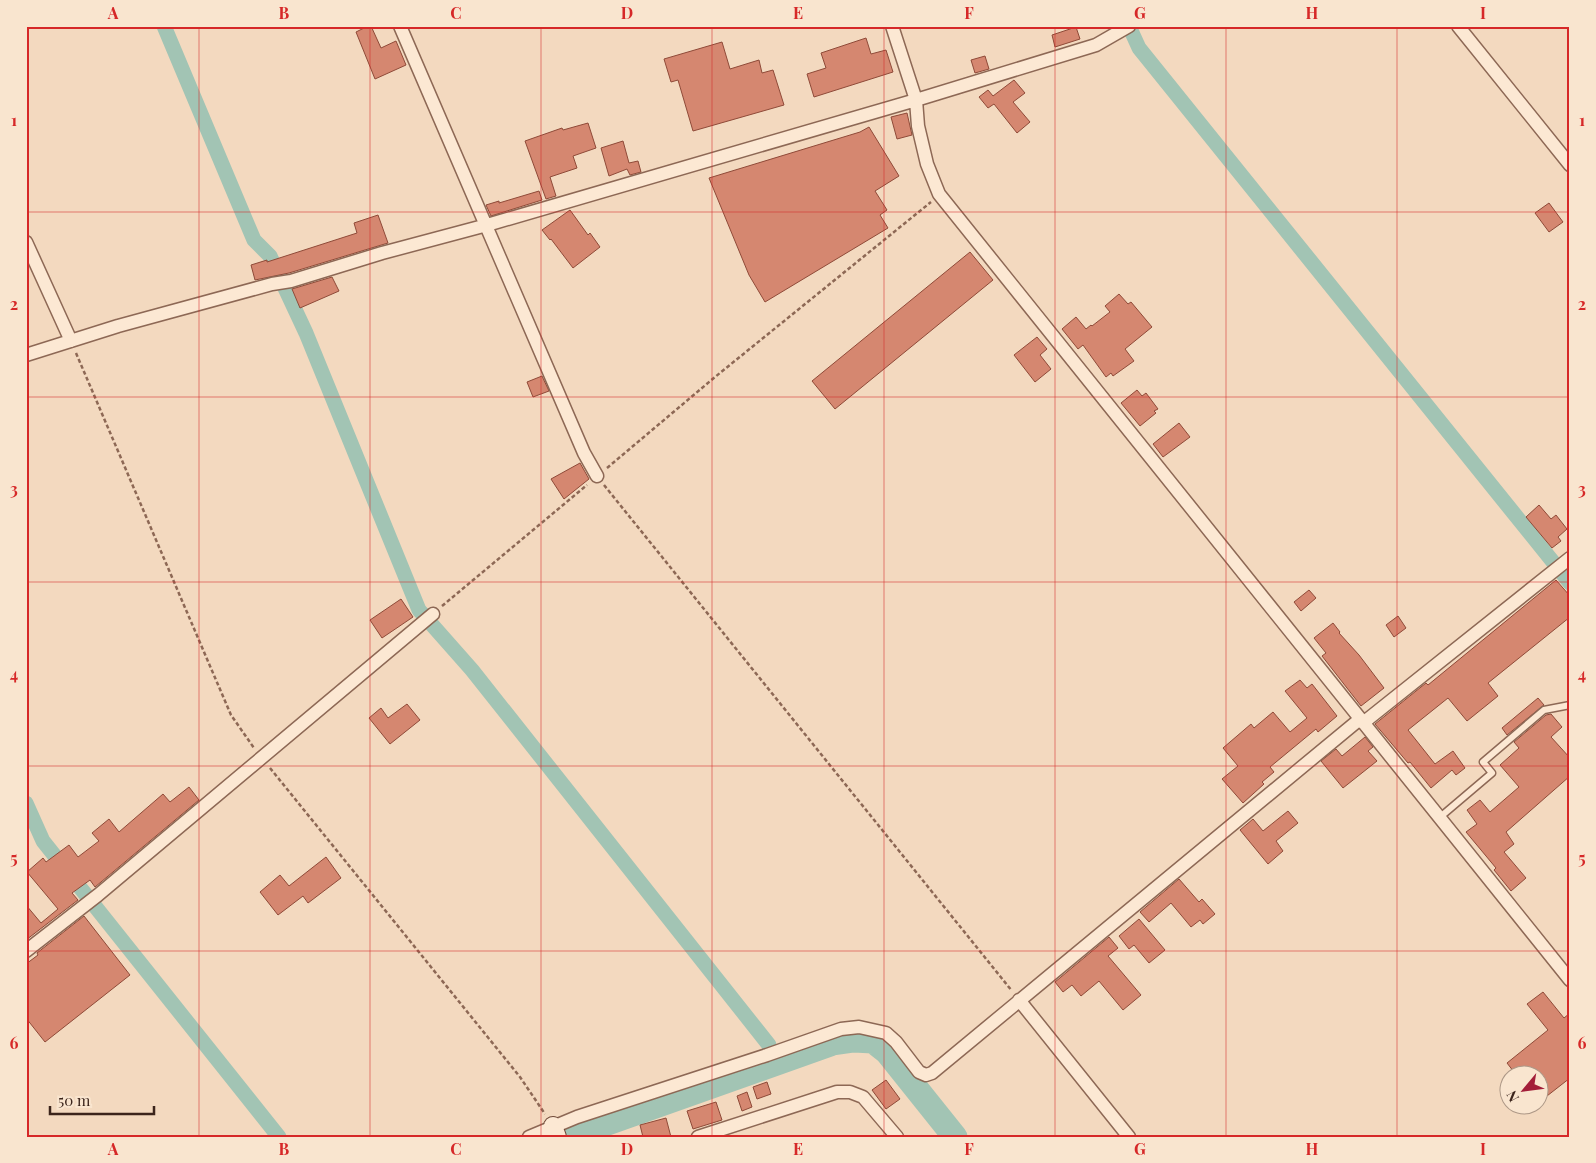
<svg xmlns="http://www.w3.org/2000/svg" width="1596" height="1163" font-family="'Playfair Display',serif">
<rect width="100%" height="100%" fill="#f3d9bf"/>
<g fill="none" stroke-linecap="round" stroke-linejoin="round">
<path stroke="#a2c4b4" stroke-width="15" d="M164 26 254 240 270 256 306 333 419 610 472 670 769 1045
M1129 26 1139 48 1570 583
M26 803 43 841 279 1137"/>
<path stroke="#a2c4b4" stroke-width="25" d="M568 1137 833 1043 854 1040 873 1041 887 1052 955 1137"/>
</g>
<path fill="#d58770" stroke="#8f4a38" d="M368 26H371L381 48 396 41 406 65 375 79 356 32Z
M1076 27 1080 39 1055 47 1052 35Z
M866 38 871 54 886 50 893 72 814 97 807 74 826 68 821 53Z
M722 42 730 69 759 60 762 73 773 70 784 105 693 131 678 80 671 82 664 59Z
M985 56 989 69 975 73 971 60Z
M1014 80 1025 93 1013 102 1030 122 1017 133 994 104 988 108 979 97 988 90 993 96Z
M907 113 912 135 897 139 891 117Z
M588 123 596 148 573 156 577 168 550 177 556 196 546 199 525 141 562 128 563 130Z
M869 127 899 176 875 191 887 210 880 215 888 228 765 302 749 275 709 178 860 132Z
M623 141 629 163 638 161 641 172 630 175 627 169 609 176 601 148Z
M539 191 542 200 491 216 486 205 499 201V203Z
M1549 203 1563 222 1549 232 1535 213Z
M570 210 588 235 590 233 600 247 573 268 551 239 550 240 542 230Z
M378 215 388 243 289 273 255 280 251 265 267 260V262L357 233 354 223Z
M970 252 993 280 835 409 812 381Z
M332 277 339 291 300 308 292 289Z
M1119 294 1128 304 1131 302 1152 327 1125 349 1134 361 1113 376 1111 373 1106 377 1083 345 1078 349 1062 329 1076 317 1086 329 1091 325 1092 326 1110 312 1105 306Z
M1037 337 1047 349 1040 355 1051 369 1035 382 1014 355Z
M542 376 549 391 533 397 527 382Z
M1137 390 1142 396 1146 393 1158 409 1154 411 1156 413 1140 426 1121 403Z
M1179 423 1190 437 1163 457 1153 444Z
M580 463 589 479 564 499 551 479Z
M1539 505 1551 519 1556 515 1567 529 1558 537 1561 541 1552 548 1526 517Z
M1556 580 1570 596V617L1488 683 1498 696 1467 721 1448 698 1408 730 1435 764 1453 751 1465 768 1456 775 1452 770 1431 788 1410 762 1408 763 1375 724 1426 683 1428 685Z
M1309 590 1316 598 1301 611 1294 602Z
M401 599 413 617 382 638 370 620Z
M1398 616 1406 628 1394 637 1386 625Z
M1333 623 1340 632 1339 633 1359 655 1384 688 1361 706 1322 656 1326 653 1314 638Z
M1300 680 1307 688 1312 684 1337 716 1318 732 1316 729 1270 767 1274 772 1262 782 1264 784 1243 803 1222 779 1238 766 1223 748 1251 724 1254 728 1273 712 1290 732 1307 718 1285 691Z
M1538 698 1544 705 1507 735 1502 728Z
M407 704 420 720 390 744 369 718 381 708 388 718Z
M1551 714 1562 727 1551 737 1570 758V776L1506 832 1514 844 1504 852 1526 878 1511 891 1494 870 1496 868 1466 832 1477 824 1467 810 1480 800 1490 812 1519 787 1500 765 1519 748 1514 742 1546 715Z
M1365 737 1373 747 1368 751 1377 761 1343 788 1321 761 1336 749 1342 756Z
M189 787 199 800 95 887 90 880 72 893 78 900 26 940V905L41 923 58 909 27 872 43 858 46 862 69 845 78 857 99 841 92 833 109 819 119 832 163 794 170 802Z
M1288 811 1298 823 1276 841 1283 851 1268 864 1240 830 1253 819 1263 831Z
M326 857 341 878 308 903 303 896 278 915 260 892 280 875 289 886Z
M1179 879 1199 902 1202 899 1215 914 1203 924 1200 920 1191 927 1171 903 1149 922 1140 912Z
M84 916 130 975 45 1042 26 1018V964L38 955 37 953Z
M1139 919 1165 950 1149 963 1134 945 1129 949 1119 936Z
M1109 937 1118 948 1108 956 1141 995 1123 1010 1099 981 1081 996 1072 985 1063 992 1055 982Z
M1543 992 1564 1018 1570 1013V1078L1538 1103V1076H1517L1507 1063 1548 1030 1527 1004Z
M886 1080 900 1099 886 1109 872 1090Z
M767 1082 771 1094 757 1099 753 1087Z
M747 1092 752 1107 742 1111 737 1096Z
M716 1102 722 1120 693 1129 687 1111Z
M666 1118 671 1137H643L640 1125Z"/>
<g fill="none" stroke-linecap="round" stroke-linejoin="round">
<g stroke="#8d6855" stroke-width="9">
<path id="lane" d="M1439 818 1492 773 1483 762 1544 710 1570 705"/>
</g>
<g stroke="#8d6855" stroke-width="15">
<path id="street" d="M400 26 584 453 597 476
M892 26 916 100 918 126 927 164 939 194 1570 980
M1458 26 1570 165
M26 242 71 341
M26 355 118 326 272 284 291 281 382 253 487 225 916 100 1096 45 1129 26
M1363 723 1570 558
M26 951 98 895 433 614
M1019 1000 1129 1137
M529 1137 577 1117 767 1055 841 1029 859 1027 886 1033 896 1042 919 1072 926 1075 932 1073 1360 719
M698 1137 837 1092H850L863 1097 897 1137"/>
</g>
<g stroke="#6f4938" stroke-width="20">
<path id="secondary" d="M553 1126 557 1137"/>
</g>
<path stroke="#8d6855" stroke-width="2.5" stroke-dasharray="4 2.5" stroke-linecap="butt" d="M76 353 231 715 254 748
M607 468 715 377 931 202
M604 485 1012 991
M442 606 587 485
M270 768 520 1077 545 1114"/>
<use href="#lane" stroke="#fce8d3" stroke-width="6"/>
<use href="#street" stroke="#fce8d3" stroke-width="12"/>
<use href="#secondary" stroke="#fce8d3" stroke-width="18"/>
</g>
<path fill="none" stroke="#d62828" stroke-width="1" stroke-opacity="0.55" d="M199 26V1137M370 26V1137M541 26V1137M712 26V1137M884 26V1137M1055 26V1137M1226 26V1137M1397 26V1137M26 212H1570M26 397H1570M26 582H1570M26 766H1570M26 951H1570"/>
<rect width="1596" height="1163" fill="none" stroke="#f9e5cf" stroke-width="55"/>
<g transform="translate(1524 1090) rotate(241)"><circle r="24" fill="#f9e5cf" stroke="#ad9887"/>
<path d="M0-4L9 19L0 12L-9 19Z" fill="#a31e39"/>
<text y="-8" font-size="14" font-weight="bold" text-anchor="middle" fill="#3b241b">N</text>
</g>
<path d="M50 1106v8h104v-8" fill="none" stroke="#3b241b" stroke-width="2.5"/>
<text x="58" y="1106" font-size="15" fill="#3b241b" stroke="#f9e5cf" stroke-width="4" paint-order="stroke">50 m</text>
<rect x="28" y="28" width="1540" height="1108" fill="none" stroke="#d62828" stroke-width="2"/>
<g font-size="16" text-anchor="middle" font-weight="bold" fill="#d62828">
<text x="113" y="19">A</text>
<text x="284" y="19">B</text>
<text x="456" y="19">C</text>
<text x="627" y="19">D</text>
<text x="798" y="19">E</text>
<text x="969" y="19">F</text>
<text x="1140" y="19">G</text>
<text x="1312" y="19">H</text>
<text x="1483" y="19">I</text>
<text x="14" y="126">1</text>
<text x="1582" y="126">1</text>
<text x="14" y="310">2</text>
<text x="1582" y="310">2</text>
<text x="14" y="495">3</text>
<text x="1582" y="495">3</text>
<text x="14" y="680">4</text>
<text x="1582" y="680">4</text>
<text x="14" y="864">5</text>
<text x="1582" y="864">5</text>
<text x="14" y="1049">6</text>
<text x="1582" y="1049">6</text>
<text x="113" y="1155">A</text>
<text x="284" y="1155">B</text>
<text x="456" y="1155">C</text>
<text x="627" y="1155">D</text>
<text x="798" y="1155">E</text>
<text x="969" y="1155">F</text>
<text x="1140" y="1155">G</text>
<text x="1312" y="1155">H</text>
<text x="1483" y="1155">I</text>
</g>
</svg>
